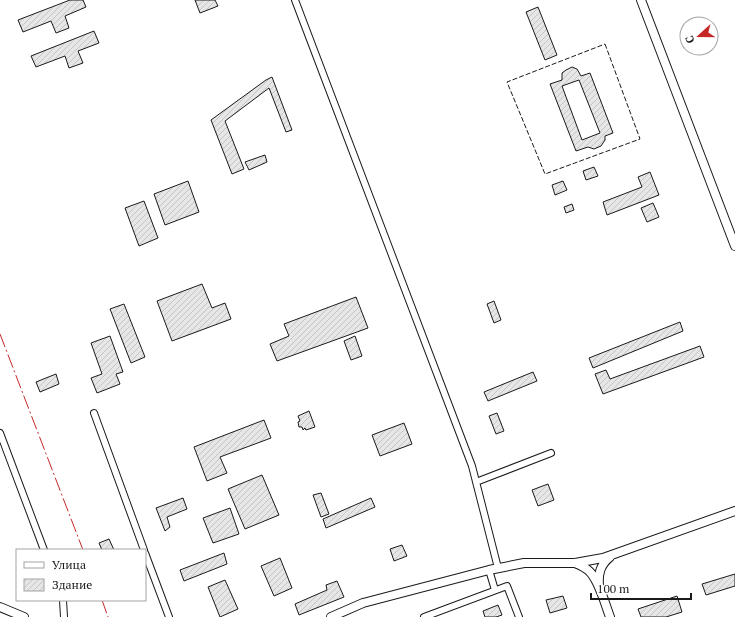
<svg xmlns="http://www.w3.org/2000/svg" width="735" height="617" font-family="'PT Serif',serif">
<defs>
<pattern id="building-hatch" width="6" height="6" patternUnits="userSpaceOnUse"><rect width="6" height="6" fill="#e6e6e6"/><path d="M-1 1l2-2M0 6l6-6M5 7l2-2" fill="none" stroke="#c5c5c5"/></pattern>
</defs>
<rect width="100%" height="100%" fill="#fff"/>
<path fill="url(#building-hatch)" stroke="#1a1a1a" fill-rule="evenodd" d="M70 0H83L86 7 65 16 69 28 56 33 51 21 23 32 18 20Z
M195 0H215L218 6 200 13Z
M538 7 557 55 545 60 526 12Z
M94 31 99 43 78 51 83 63 69 68 65 56 36 67 31 56Z
M572 67 577 69 581 76 590 73 613 133 605 136V140L601 146 594 149 588 147 576 151 550 84 562 80V73L566 70ZM579 80 600 133 582 140 562 86Z
M272 77 292 130 286 132 269 88 225 121 244 169 232 174 211 120 266 80Z
M265 155 267 162 249 170 245 162Z
M594 167 598 176 586 180 583 171Z
M650 172 659 195 607 215 603 202 642 187 638 177Z
M188 181 199 212 165 225 154 194Z
M563 181 567 190 555 195 552 185Z
M144 201 158 238 139 246 125 208Z
M653 203 659 217 647 222 641 208Z
M572 204 574 210 566 213 564 207Z
M202 284 212 308 225 303 231 319 172 341 157 301Z
M356 297 368 328 277 361 270 344 289 336 284 324Z
M494 301 501 320 494 323 487 304Z
M124 304 145 357 131 363 110 309Z
M680 322 683 331 593 368 589 358Z
M110 336 123 372 116 374 120 384 97 393 91 378 102 374 91 343Z
M355 336 362 356 351 360 344 341Z
M700 346 704 357 603 394 595 374 606 370 610 379Z
M533 372 537 381 488 401 484 392Z
M56 374 59 384 40 392 36 382Z
M309 411 315 427 306 430 305 428 303 430 302 427H299L298 422 300 421 298 416Z
M497 413 504 431 496 434 489 416Z
M264 420 271 438 220 457 227 473 207 481 194 447Z
M404 423 412 444 380 456 372 435Z
M262 475 279 515 245 529 228 489Z
M548 484 554 500 538 506 532 490Z
M321 493 329 514 321 517 313 495Z
M183 498 187 509 167 517 170 527 165 531 156 508Z
M371 498 375 507 326 528 323 519Z
M230 508 239 534 213 543 203 518Z
M109 539 114 550H102L99 543Z
M402 545 407 556 394 561 390 549Z
M224 553 227 564 184 581 180 570Z
M280 558 292 588 274 596 261 566Z
M735 574V586L706 595 702 584Z
M225 580 238 609 220 617 208 587Z
M337 581 344 597 299 615 295 604 327 590 326 585Z
M563 596 567 608 550 613 546 600Z
M677 596 682 612 666 617H641L638 609Z
M498 605 502 615 496 617H485L483 611Z"/>
<g fill="none" stroke-linecap="round" stroke-linejoin="round">
<g stroke="#1a1a1a" stroke-width="8">
<path id="street" d="M295 0 472 466 498 568
M94 413 144 550
M0 433 44 550
M476 482 551 453
M145 553 169 617
M489 570 495 590
M63 600 64 617
M424 617 507 586 519 617"/>
</g>
<g stroke="#1a1a1a" stroke-width="10">
<path id="secondary" d="M641 0 735 246
M575 563C580 565 585 567 589 571 599 580 605 604 610 617
M599 586C598 574 600 565 610 557
M0 607 24 617
M331 617 363 603 489 570 524 563H575L603 558 735 511"/>
</g>
<use href="#street" stroke="#fff" stroke-width="6"/>
<use href="#secondary" stroke="#fff" stroke-width="8"/>
<path stroke="#1a1a1a" stroke-width="1" stroke-dasharray="5 2" stroke-linecap="butt" d="M605 44 640 139 545 174 507 82Z"/>
<path stroke="#c62828" stroke-width="1" stroke-dasharray="14 3 2 3" stroke-linecap="butt" d="M0 334 83 550
M102 600 108 617"/>
</g>
<rect x="16" y="549" width="130" height="52" fill="#ffffff" stroke="#a3a3a3"/>
<rect x="24" y="562" width="20" height="6" fill="#ffffff" stroke="#a3a3a3"/>
<text x="52" y="569" font-size="12" fill="#1a1a1a">Улица</text>
<rect x="24" y="579" width="20" height="12" fill="url(#building-hatch)" stroke="#a3a3a3"/>
<text x="52" y="589" font-size="12" fill="#1a1a1a">Здание</text>
<g transform="translate(699 36) rotate(249)"><circle r="19" fill="#ffffff" stroke="#a3a3a3"/>
<path d="M0-3L7 15L0 10L-7 15Z" fill="#c62828"/>
<text y="-6" font-size="11" font-weight="bold" text-anchor="middle" fill="#1a1a1a">С</text>
</g>
<path d="M591 593v6h100v-6" fill="none" stroke="#1a1a1a" stroke-width="2"/>
<text x="597" y="593" font-size="12" fill="#1a1a1a" stroke="#ffffff" stroke-width="3" paint-order="stroke">100 m</text>
</svg>
